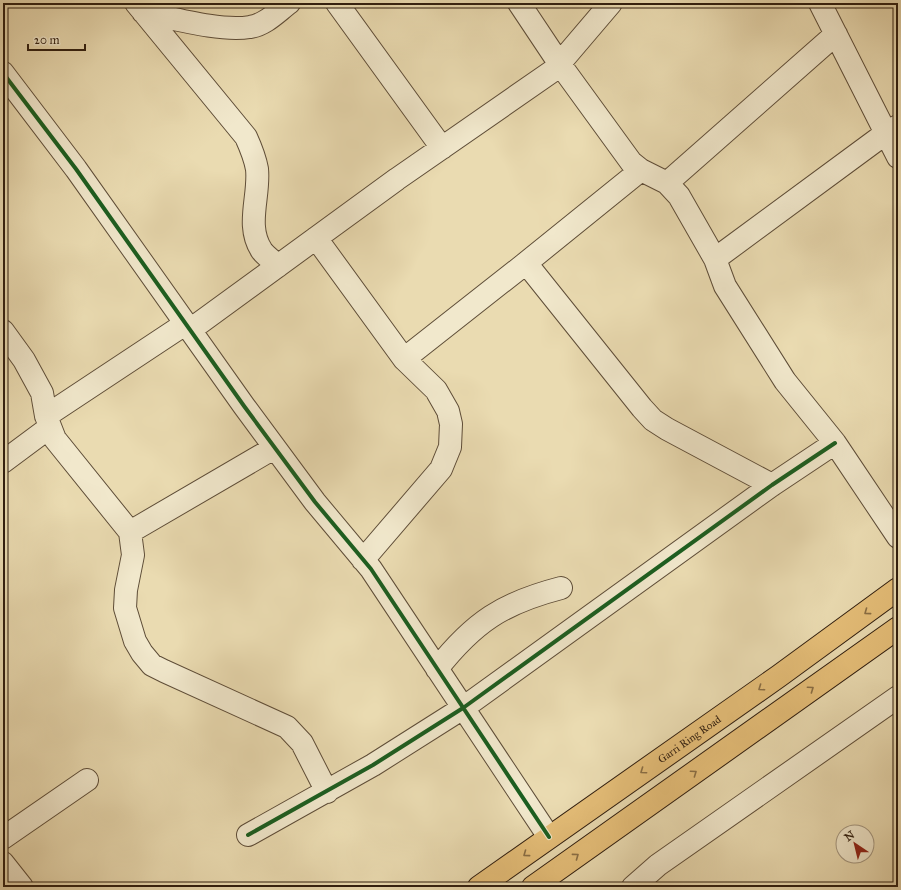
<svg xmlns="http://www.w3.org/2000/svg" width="901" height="890" font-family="'IM FELL Great Primer',serif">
<rect width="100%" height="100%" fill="#eadbb1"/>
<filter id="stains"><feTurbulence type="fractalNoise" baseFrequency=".005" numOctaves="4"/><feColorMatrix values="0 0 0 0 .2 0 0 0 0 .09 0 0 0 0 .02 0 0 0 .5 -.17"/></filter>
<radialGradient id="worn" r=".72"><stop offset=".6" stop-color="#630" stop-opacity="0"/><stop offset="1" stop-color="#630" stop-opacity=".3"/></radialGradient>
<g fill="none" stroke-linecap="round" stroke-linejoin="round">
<g stroke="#5e4d38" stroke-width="24">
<path id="minor" d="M136 3 246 137C251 148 255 158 257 169 260 196 245 226 262 251 266 256 273 261 278 266
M337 3 442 148
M519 3 559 63 631 162 641 170 667 183 679 196 715 259 725 286 785 381 835 443 898 537
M820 3 898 157
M143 12C173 18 220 32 250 27 265 25 277 12 289 3
M3 73 76 169 244 406 315 502 371 569 549 837
M667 183 836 34
M316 238 404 359 436 390 448 411 451 424 450 447 441 469 363 560
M715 259 886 133 898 126
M526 263 642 408 653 420 667 429 772 485
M190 330 397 179 554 70 611 3
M3 331 24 360 42 393 46 416 55 439 130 532 133 555 126 590 125 608 135 641 142 653 152 665 164 671 287 727 302 743 327 792
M404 359 526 263 641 170
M46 416 185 324
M3 462 50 427
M130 532 274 448
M437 669C474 622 503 603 561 588
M248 835 373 765 463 708 772 485 835 443
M3 838 87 780
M3 863 22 887
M633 887 658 865 898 697"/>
</g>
<g stroke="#301e0f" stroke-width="24">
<g id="highway">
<path id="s1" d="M479 887 779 676 898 589"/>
<path d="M533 887 898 628"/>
</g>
</g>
<use href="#minor" stroke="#f1e8cc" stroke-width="22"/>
<use href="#highway" stroke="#e5be78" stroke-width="22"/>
<g stroke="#f1e8cc" stroke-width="6">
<path id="cycleway" d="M3 73 76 169 244 406 315 502 371 569 549 837
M248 835 373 765 463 708 772 485 835 443"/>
</g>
<use href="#cycleway" stroke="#1b5e20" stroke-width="4"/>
</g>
<defs><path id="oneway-chevron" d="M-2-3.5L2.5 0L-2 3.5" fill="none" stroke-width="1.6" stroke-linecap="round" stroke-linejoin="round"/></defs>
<g stroke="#8a6e44">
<use href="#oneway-chevron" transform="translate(867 612) rotate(144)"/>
<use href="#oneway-chevron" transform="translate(761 688) rotate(145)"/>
<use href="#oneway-chevron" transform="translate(811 689) rotate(-35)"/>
<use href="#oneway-chevron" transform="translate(643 771) rotate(145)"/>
<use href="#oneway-chevron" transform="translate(694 773) rotate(-35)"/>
<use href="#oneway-chevron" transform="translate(526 854) rotate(144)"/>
<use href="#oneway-chevron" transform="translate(576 856) rotate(-36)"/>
</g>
<g text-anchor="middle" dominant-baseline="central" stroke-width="4" stroke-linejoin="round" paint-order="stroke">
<g font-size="11" fill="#301e0f" stroke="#f1e8cc">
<text stroke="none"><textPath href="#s1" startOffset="257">Garri Ring Road</textPath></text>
</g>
</g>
<rect width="901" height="890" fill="none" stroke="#eadbb1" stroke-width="16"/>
<rect x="4" y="4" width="893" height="882" fill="none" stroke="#301e0f" stroke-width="2"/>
<rect x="8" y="8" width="885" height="874" fill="none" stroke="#301e0f"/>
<g transform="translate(855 844) rotate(325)"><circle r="19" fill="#f1e8cc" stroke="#a49780"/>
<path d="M0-3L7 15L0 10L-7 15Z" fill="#8f2418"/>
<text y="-6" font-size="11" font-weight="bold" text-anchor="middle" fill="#301e0f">N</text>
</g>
<path d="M28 44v6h57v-6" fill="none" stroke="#301e0f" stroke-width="2"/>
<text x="34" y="44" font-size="12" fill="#301e0f" stroke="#f1e8cc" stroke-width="3" paint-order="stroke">20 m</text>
<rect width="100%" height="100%" filter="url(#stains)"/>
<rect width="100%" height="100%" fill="url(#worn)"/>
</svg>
